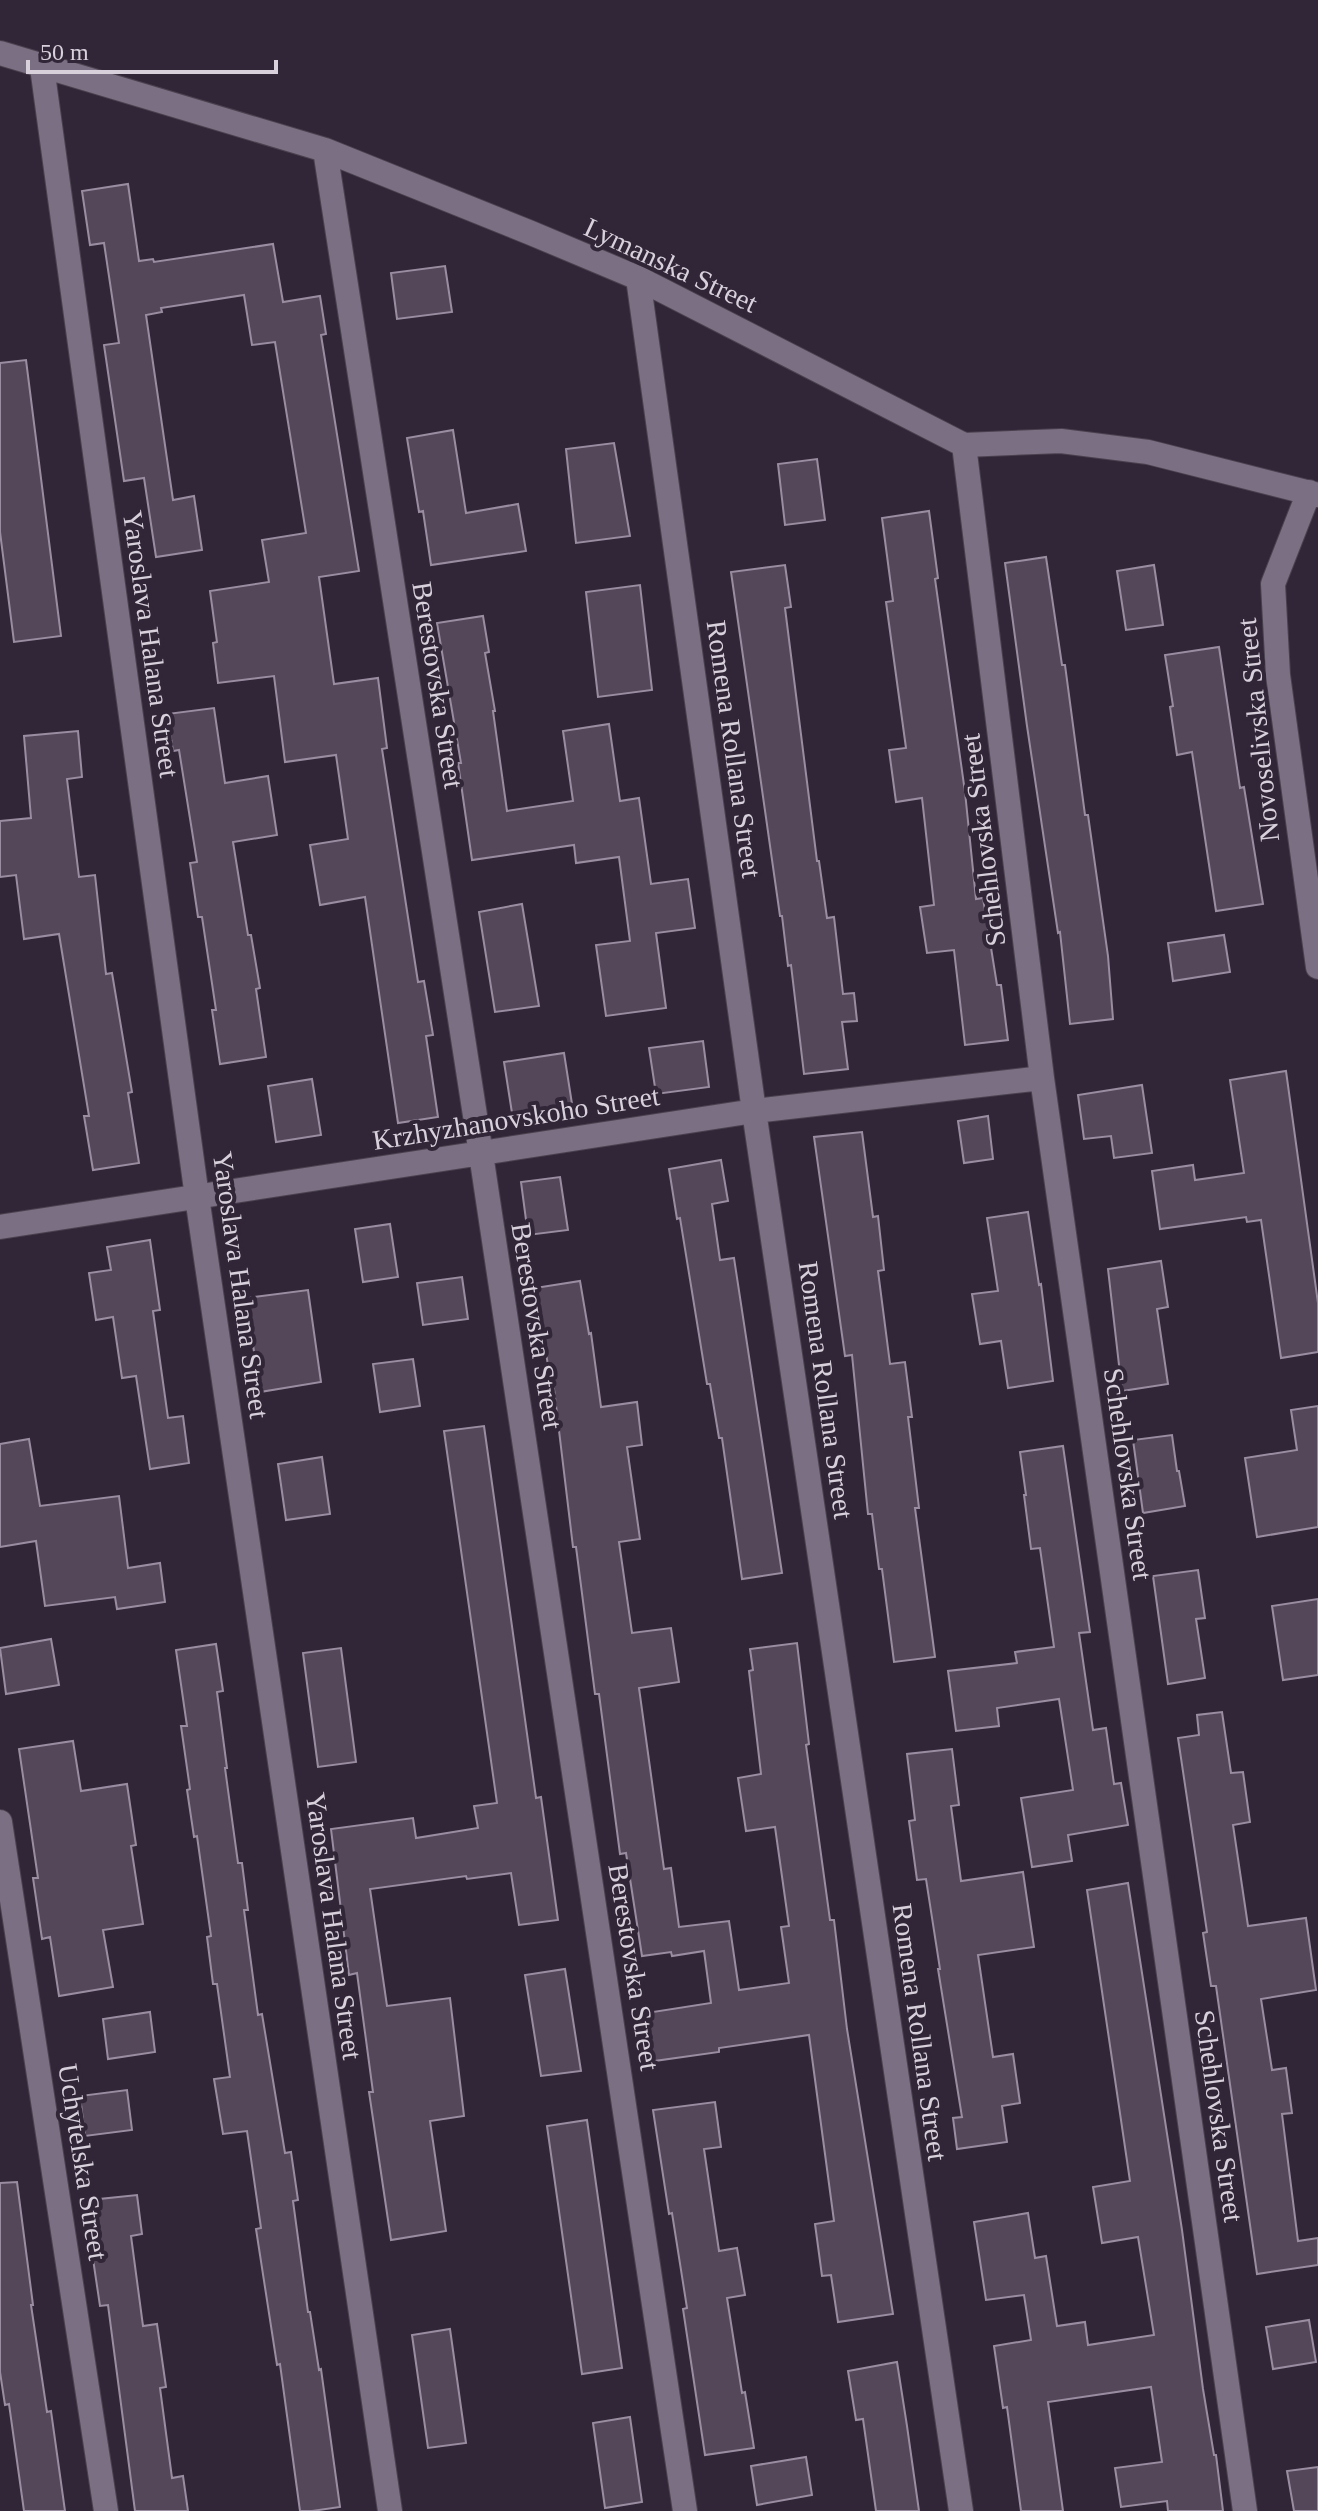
<svg xmlns="http://www.w3.org/2000/svg" width="1318" height="2511" font-family="Georgia,serif">
<rect width="100%" height="100%" fill="#312637"/>
<path fill="#534759" stroke="#9a8da2" stroke-width="2" d="M128 184 139 261 153 259 154 262 273 244 283 302 320 296 326 334 321 335 359 571 319 577 334 684 378 678 387 748 382 749 418 982 424 981 433 1035 426 1036 438 1117 398 1123 365 897 320 905 310 845 348 839 336 755 285 762 274 676 218 683 213 643 217 642 210 591 269 582 262 540 306 533 275 342 252 345 244 295 161 308 162 312 146 315 173 500 194 496 202 550 156 557 144 478 124 481 104 345 119 343 104 243 90 245 82 191Z
M445 266 452 312 397 319 391 273Z
M26 360 61 636 14 642 0 532V363Z
M453 430 466 513 518 504 526 551 431 565 423 511 419 512 407 438Z
M614 443 630 536 576 543 566 449Z
M817 459 825 520 785 525 778 464Z
M929 511 938 578 935 579 965 792 976 899 983 898 997 985H1001L1008 1040 965 1045 954 950 927 953 920 907 934 905 922 798 896 802 889 750 906 748 886 602 893 601 882 518Z
M1046 557 1062 665H1065L1085 815H1088L1108 956 1113 1019 1070 1024 1060 932 1058 933 1027 726 1005 563Z
M785 565 791 607 785 608 817 861H819L827 918 834 917 843 994 854 993 857 1021 842 1022 848 1069 804 1074 791 965 788 966 782 916H780L731 572Z
M1154 565 1163 625 1126 630 1117 571Z
M640 585 652 690 598 697 586 592Z
M483 616 489 652 485 653 495 711H493L507 811 573 801 563 731 609 724 620 801 639 798 651 884 688 879 695 928 656 933 666 1008 606 1016 596 945 630 941 619 857 576 863 574 845 472 860 458 763H461L437 623Z
M1219 647 1240 788 1244 787 1263 904 1216 911 1192 752 1177 755 1170 707 1173 706 1165 655Z
M214 708 225 783 268 776 277 835 233 842 248 935H251L260 988 256 989 266 1057 220 1064 212 1010H216L202 917H198L190 863 197 862 179 750 173 751 167 714Z
M78 731 82 777 67 779 79 877 95 875 106 974 112 973 132 1092 128 1093 139 1163 93 1170 84 1116H89L59 934 24 939 16 875 0 877V821L31 818 24 736Z
M522 904 539 1006 495 1012 479 912Z
M1224 935 1230 972 1173 981 1168 943Z
M703 1041 709 1087 656 1094 649 1048Z
M564 1053 572 1104 512 1113 504 1062Z
M1286 1071 1318 1303V1352L1281 1358 1261 1220 1247 1222 1246 1217 1160 1229 1152 1171 1193 1165 1195 1180 1244 1173 1230 1080Z
M312 1079 321 1135 276 1142 268 1086Z
M1142 1085 1152 1153 1114 1158 1111 1136 1084 1139 1078 1095Z
M988 1116 993 1159 964 1163 958 1121Z
M862 1132 873 1217 878 1216 884 1270 878 1271 890 1364 905 1362 912 1417H908L919 1508H915L935 1657 894 1662 882 1569H879L872 1514H868L852 1355 845 1356 814 1137Z
M721 1160 728 1201 712 1204 720 1260 734 1258 782 1573 742 1579 722 1438H719L710 1384H707L680 1218 677 1219 669 1169Z
M560 1177 568 1230 528 1235 521 1182Z
M1028 1212 1039 1285 1041 1284 1053 1381 1008 1388 1001 1341 980 1344 972 1294 998 1291 987 1218Z
M390 1224 398 1277 363 1282 355 1229Z
M150 1240 160 1310 153 1311 168 1418 183 1416 189 1463 150 1469 136 1376 122 1378 113 1317 96 1320 89 1273 111 1270 107 1247Z
M1161 1261 1168 1307 1157 1309 1168 1384 1122 1391 1108 1269Z
M462 1277 468 1319 423 1325 417 1283Z
M580 1281 589 1334 591 1333 601 1407 637 1402 642 1445 627 1447 640 1539 619 1542 632 1633 671 1628 679 1682 639 1688 664 1869 671 1868 679 1927 729 1921 739 1990 789 1983 781 1927 789 1926 775 1827 746 1831 738 1778 761 1774 749 1671 753 1670 750 1649 797 1643 809 1744 806 1745 830 1920H834L847 2029 893 2314 838 2322 831 2275 822 2276 815 2224 834 2221 809 2035 719 2048V2052L647 2062 640 2014 711 2003 704 1951 672 1956 671 1952 642 1956 626 1853 620 1854 599 1694H595L576 1547H573L554 1389H552L535 1288Z
M308 1290 321 1382 260 1392 246 1298Z
M413 1359 420 1406 380 1412 373 1364Z
M1318 1406V1527L1257 1537 1245 1458 1297 1450 1291 1410Z
M484 1426 536 1798 541 1797 558 1920 519 1925 511 1873 467 1879 466 1876 370 1889 387 2006 450 1998 464 2116 430 2121 446 2231 391 2240 369 2092H373L357 1973 349 1975 331 1829 413 1818 416 1838 478 1828 474 1806 497 1803 444 1431Z
M1172 1435 1177 1471H1179L1185 1506 1143 1513 1133 1440Z
M29 1439 40 1506 119 1496 128 1568 160 1563 165 1602 117 1609 115 1597 45 1606 36 1541 0 1547V1444Z
M1063 1446 1090 1632 1079 1633 1093 1730 1106 1728 1114 1784 1121 1783 1128 1825 1068 1835 1072 1861 1032 1867 1021 1798 1073 1790 1059 1699 997 1708 999 1726 956 1731 948 1671 1017 1663 1015 1652 1054 1647 1040 1548 1031 1549 1024 1495H1026L1020 1452Z
M322 1457 330 1514 286 1520 278 1464Z
M1198 1570 1205 1618 1196 1619 1205 1678 1168 1684 1153 1576Z
M1318 1599V1675L1283 1680 1272 1606Z
M51 1639 59 1685 6 1694 0 1648Z
M216 1644 223 1691 217 1692 227 1768H225L238 1863H242L248 1910H244L258 2015 262 2014 285 2153 291 2152 298 2200 293 2201 308 2312H310L319 2370 321 2369 340 2507 312 2511H300L280 2364 277 2365 256 2229 261 2228 247 2131 223 2134 214 2079 230 2077 217 1984H213L207 1937 211 1936 197 1836 194 1837 187 1790 190 1789 181 1726H187L176 1650Z
M341 1648 356 1762 318 1767 303 1653Z
M1222 1712 1231 1773 1243 1772 1250 1822 1233 1825 1248 1926 1306 1918 1316 1990 1261 1999 1272 2070 1286 2068 1292 2113 1282 2114 1298 2241 1318 2238V2265L1257 2274 1216 1986H1211L1203 1933 1207 1932 1178 1738 1199 1735 1197 1715Z
M73 1741 81 1791 127 1784 136 1845 131 1846 143 1924 103 1930 113 1987 59 1996 50 1937 42 1939 33 1878H38L19 1749Z
M952 1749 959 1805 951 1806 961 1881 1023 1872 1034 1947 978 1955 993 2057 1013 2054 1020 2103 1002 2106 1007 2142 957 2149 953 2118 962 2117 938 1969H940L926 1879 917 1880 909 1821 915 1820 907 1754Z
M1128 1883 1182 2230 1203 2389 1214 2455H1216L1223 2511H1168L1167 2501 1121 2507 1115 2468 1162 2462 1151 2387 1048 2402 1063 2511H1021L1007 2407 1003 2408 994 2346 1031 2340 1024 2295 986 2300 974 2222 1028 2213 1035 2258 1046 2256 1057 2326 1085 2322 1088 2345 1154 2335 1138 2237 1102 2243 1093 2187 1130 2181 1087 1890Z
M565 1969 581 2071 541 2076 525 1975Z
M150 2012 155 2052 108 2059 103 2019Z
M127 2090 132 2130 85 2136 80 2096Z
M715 2102 721 2147 704 2149 719 2251 737 2248 745 2295 727 2298 742 2393 745 2392 754 2448 705 2455 683 2309 687 2308 672 2213 669 2214 653 2110Z
M587 2120 622 2368 582 2374 547 2126Z
M17 2182 33 2305H31L47 2412 51 2411 65 2511H24L9 2404 5 2405 0 2372V2183Z
M137 2195 142 2234 131 2236 143 2326 157 2324 166 2387 160 2388 172 2478 183 2476 188 2511H135L108 2305 100 2306 93 2259 97 2258 90 2200Z
M1309 2320 1316 2362 1273 2369 1266 2327Z
M450 2329 466 2443 428 2448 412 2335Z
M897 2362 907 2426 919 2511H876L863 2419 856 2420 848 2371Z
M630 2417 642 2502 605 2508 593 2423Z
M806 2457 812 2495 757 2505 751 2466Z
M1318 2467V2511H1294L1287 2471Z"/>
<g fill="none" stroke-linecap="round" stroke-linejoin="round">
<g stroke="#4a414f" stroke-width="26">
<path id="minor" d="M0 53 325 150 531 233 638 278 964 445 1061 441 1148 452 1318 495
M42 67 197 1197 390 2511
M325 150 481 1154 685 2511
M638 278 754 1111 961 2511
M964 445 1042 1078 1245 2511
M1309 492 1273 584 1278 675 1318 967
M0 1227 754 1111 1042 1078
M0 1822 106 2511"/>
</g>
<use href="#minor" stroke="#7b6f83" stroke-width="24"/>
</g>
<g text-anchor="middle" dominant-baseline="central" stroke-width="8" stroke-linejoin="round" paint-order="stroke">
<g font-size="28" fill="#d8d1dc" stroke="#312637">
<text transform="translate(671 265) rotate(25)">Lymanska Street</text>
<text transform="translate(151 644) rotate(82)">Yaroslava Halana Street</text>
<text transform="translate(438 685) rotate(81)">Berestovska Street</text>
<text transform="translate(1258 730) rotate(-96)">Novoselivska Street</text>
<text transform="translate(734 749) rotate(82)">Romena Rollana Street</text>
<text transform="translate(983 840) rotate(-97)">Schehlovska Street</text>
<text transform="translate(516 1118) rotate(-9)">Krzhyzhanovskoho Street</text>
<text transform="translate(241 1285) rotate(82)">Yaroslava Halana Street</text>
<text transform="translate(537 1326) rotate(81)">Berestovska Street</text>
<text transform="translate(826 1390) rotate(82)">Romena Rollana Street</text>
<text transform="translate(1128 1474) rotate(82)">Schehlovska Street</text>
<text transform="translate(334 1926) rotate(82)">Yaroslava Halana Street</text>
<text transform="translate(634 1967) rotate(81)">Berestovska Street</text>
<text transform="translate(920 2032) rotate(82)">Romena Rollana Street</text>
<text transform="translate(1219 2116) rotate(82)">Schehlovska Street</text>
<text transform="translate(83 2162) rotate(81)">Uchytelska Street</text>
</g>
</g>
<path d="M28 60v12h248v-12" fill="none" stroke="#d8d1dc" stroke-width="4"/>
<text x="40" y="60" font-size="24" fill="#d8d1dc" stroke="#312637" stroke-width="6" paint-order="stroke">50 m</text>
</svg>
